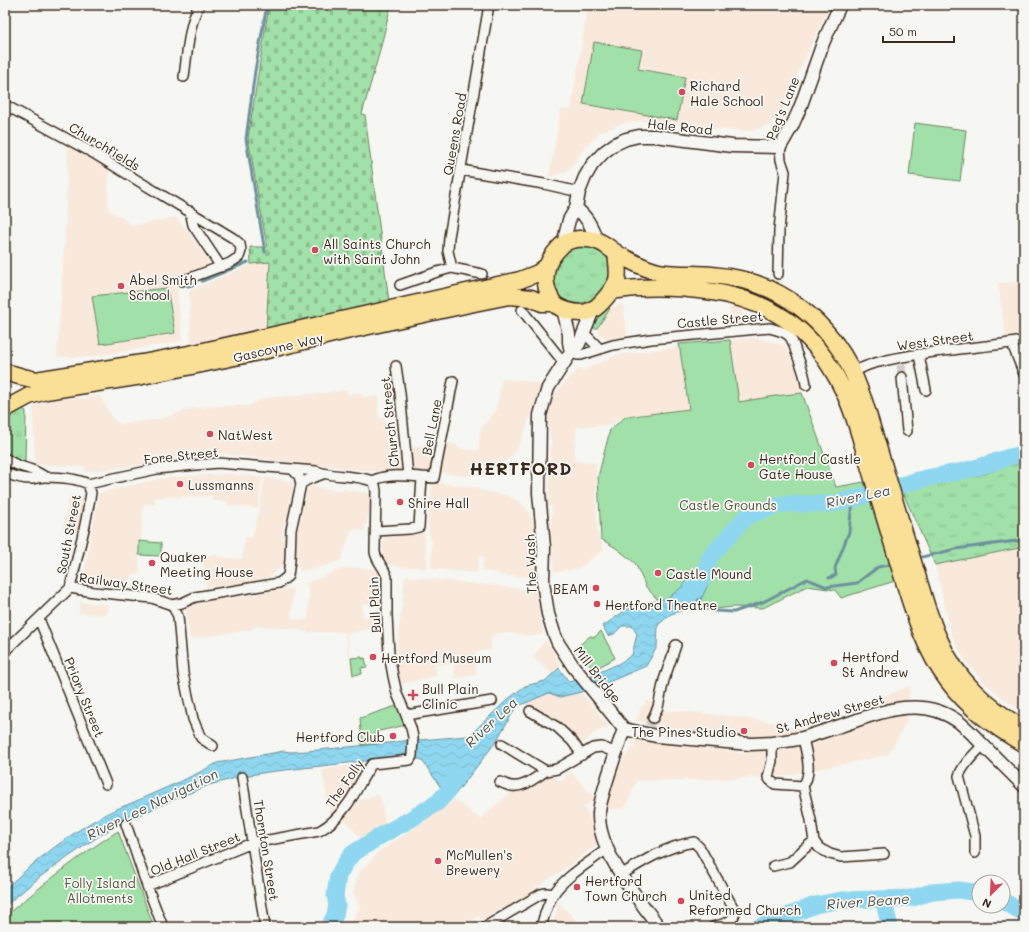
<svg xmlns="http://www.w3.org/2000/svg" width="1029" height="932" font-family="Mali,sans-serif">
<defs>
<pattern id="grass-tufts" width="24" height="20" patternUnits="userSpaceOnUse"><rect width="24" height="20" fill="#a1e0a8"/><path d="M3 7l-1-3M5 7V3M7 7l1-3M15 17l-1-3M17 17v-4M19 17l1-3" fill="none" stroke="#8cc090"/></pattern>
<pattern id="cemetery-stones" width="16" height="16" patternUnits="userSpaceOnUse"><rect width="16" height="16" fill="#a1e0a8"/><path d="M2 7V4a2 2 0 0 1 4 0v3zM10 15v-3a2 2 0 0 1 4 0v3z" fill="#8cc090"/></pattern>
<pattern id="water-waves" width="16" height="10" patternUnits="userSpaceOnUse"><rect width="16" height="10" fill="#8fd7f0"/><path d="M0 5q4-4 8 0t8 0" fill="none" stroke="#7cb9cd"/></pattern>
</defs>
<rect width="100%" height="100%" fill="#f6f6f2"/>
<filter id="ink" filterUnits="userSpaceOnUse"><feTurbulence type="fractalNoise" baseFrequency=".025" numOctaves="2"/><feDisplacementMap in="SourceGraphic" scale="8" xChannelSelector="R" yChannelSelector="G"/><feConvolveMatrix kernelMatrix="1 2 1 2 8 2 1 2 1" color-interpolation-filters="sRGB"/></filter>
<g filter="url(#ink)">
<path fill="#f8e9dc" d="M588 5H830L797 75 781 112 769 125 752 131 714 129 682 126 644 121 624 123 601 132 585 147 568 171 549 177 561 109 571 110Z
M68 143 109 168 108 210 118 215 133 226 175 217 185 227 210 264 184 276 177 290 182 341 92 357H57L65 235Z
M270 261 266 330 191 347 189 291 251 264Z
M1024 282V335L1006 338 998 283Z
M729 303 741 305 743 323 731 324Z
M623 304 627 337 606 338 599 334 598 332 597 327 612 307Z
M750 338H756L784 345 799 374 802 393 775 396 739 403 730 340Z
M679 344 689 409 624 416 611 425 577 427 574 461 596 463 597 530 604 549 580 568 554 572 552 539H551L552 506H548L551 441 548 422 549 405 555 394 567 380 579 369 581 371 616 355 677 347Z
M502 379 522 380 542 385 521 441 516 450 507 460 492 470 479 475 466 476 440 473 446 442 457 445 456 447H458V448L470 450H479L480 431 483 426 495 413 500 394H499Z
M346 390 348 394 361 393 363 397 378 396V409L379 418H384L387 444 390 443 391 451H392L402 450 404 470 374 471 299 463 225 454 200 455 164 459 157 460V463L138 466V465L99 470 98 471 85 472V467L35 464 33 406 53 400 80 397 81 399 100 396 113 419 118 423 121 424 161 419 194 408 224 406H248L264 398 314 394Z
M427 446V459L434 460 432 472 413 471 411 448Z
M229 474 262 477 258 508 228 506V501H212V496L176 497 175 496 155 498V504H143L141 540 139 541V574H132L129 587 100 582 99 583 86 579 84 574 99 494 100 493 153 480 174 477Z
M265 477 294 482 287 518 284 525H283V539H285V564L267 578 242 583 206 587 203 558 204 555H217V557L242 559 245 537 252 538 260 508Z
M432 482 478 488 480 490 508 496 520 502 529 512 538 538 539 557 538 576 536 577H528L510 576 499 575V573L482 571 484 556 479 557 477 573 433 569 431 566 432 541H431L430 535H429L428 521 430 507Z
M308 486 320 488 343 491V489L372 494 370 507 364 531 352 529 341 560 340 561 320 567 299 571 296 551 298 529Z
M69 496 86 498 79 532 63 529Z
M424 533 427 560V568L396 566 391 565 386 561 383 554 384 538Z
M1024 547V712L1011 704 982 681 964 659 952 636 935 565Z
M346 568H366L374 569 380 572V603L362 604 363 617 380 616V627L363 630 347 634 354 685 345 632H305L294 629 258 626 250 630 190 639 185 605 292 588 293 596 291 619 308 620 309 597 310 596 306 583 323 577 335 571Z
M405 576 534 590 536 591 543 634 533 636 511 633H499L495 634 491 639V650L475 652 476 675 466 676V677L455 678 454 664 436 665H435L437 676 402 684 397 668V650Z
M80 602 108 605 106 615 79 613Z
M546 640 561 665 552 674 533 657Z
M910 686 907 721 888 755 784 776 726 779 637 781 625 808 602 810 613 776 625 757 634 746 636 739 694 746 745 754 747 738 680 732 652 727 636 720 643 704 645 705 647 701 656 705 661 710 669 711H679L730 716 771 722 805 730 876 708 884 696Z
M581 692 607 724V728L597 731 579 746 534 710 524 703 549 693 560 697Z
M346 766 365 767 361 772 351 795 331 819 322 770Z
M571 772 595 799 583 808 586 810 588 813 598 844 567 867 553 876 550 877 551 878 538 887 537 886 530 895 511 907 510 906 499 909 482 921 478 916 461 927H459L458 925 455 927H349L360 906 355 897 353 894 356 880 358 875 362 869 371 861 378 852 448 805 453 798 477 817 481 818 515 789 524 792 529 789 542 776 551 774 561 782Z
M377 794 381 798 386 830 366 844 344 819 360 800Z
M556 900 583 927H552L557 910Z"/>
<path fill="url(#grass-tufts)" stroke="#6e8563" d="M585 244C590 246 595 247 599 250 632 274 584 325 557 293 547 281 555 261 565 252 569 247 579 246 585 244Z
M607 306 610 309 597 328H592L595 321Z
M21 408 26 411 25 465 7 455 5 452V423L11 416Z
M1024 463V547L935 565 902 491 931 483 969 477 985 474 1006 465Z"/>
<path fill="url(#cemetery-stones)" stroke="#6e8563" d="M269 5H391L379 54 362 114 365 115 389 302 266 330 270 262 251 264 250 247H267L248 138Z"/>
<path fill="#a1e0a8" stroke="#6e8563" d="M594 42 642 50 638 69 685 77 677 120 583 104Z
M915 123 966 130 960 181 909 175Z
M167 288 175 333 100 344 92 296Z
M730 340 739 402 775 396 802 393 836 487 864 482 898 580 841 598 835 590 807 586 763 608 733 607 707 610 658 600 646 587 635 563 616 548 601 539 598 477 610 430 625 417 689 409 679 344Z
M139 541 161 543V556L139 555Z
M601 631 615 658 594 670 575 649 590 636 595 637Z
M362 657V659L365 658 367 667 361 668 362 674 353 675 351 658Z
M399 705 406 725 375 732 377 744 362 745 360 718Z
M118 831 154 927H5V916C42 886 78 856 118 831Z"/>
<path fill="url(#water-waves)" stroke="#6d929c" d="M692 570 709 582 699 604H691L690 608 671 614 658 625 657 647 646 666 604 684 581 692 560 697 549 693 516 707 495 743 454 796 450 798 444 792 421 759H415L414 754 404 755 374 760 268 772 244 776 209 785 159 806 112 828 90 842 41 876 5 906V889C36 860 69 834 106 814 115 809 125 806 134 802 162 789 191 778 217 763L284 751 290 752 308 751 388 743 411 740H420L468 736 471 734 507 700 525 686 545 681 559 668 569 682 595 674 618 664 632 655 637 634 632 626H622L614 634 608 636 603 626 633 605 644 604 668 598 682 587Z"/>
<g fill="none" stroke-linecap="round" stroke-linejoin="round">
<path stroke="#6d929c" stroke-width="3" d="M265 252 246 139 255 71 267 5
M202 281 248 262
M188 286 195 284
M922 557 956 549 1024 540
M829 578 836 575 835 568 849 532 851 512 856 498
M698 600 704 605 715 611 734 612 763 602 807 579 827 587 857 583 878 567 894 564"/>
<path stroke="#8fd7f0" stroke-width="17" d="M688 595 690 594 704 576 709 558 747 516 782 504H832L856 498 926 478 963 471 982 466 1009 457 1024 454
M883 899 890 927
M1003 901 1024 913
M329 927 335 915 337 905 335 896 338 876 344 865 352 854 382 835 411 819 438 802 448 791 457 775
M759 927 815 905 842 900 912 898 932 892 959 890 979 893"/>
<path stroke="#d1cdc8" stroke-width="9" stroke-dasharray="9 4.5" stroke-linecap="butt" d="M901 365 902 377
M649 726 653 718"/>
<g stroke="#3b2a1e" stroke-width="12">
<path id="street" d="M184 77C187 55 189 23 199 5
M5 105 93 153 145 185 200 218 233 238 240 244 241 251 239 257 230 263 182 281
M461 170 544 184 579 192
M190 211 193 225 221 267
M452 268 482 274
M778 274 779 230 785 172 781 160 780 147
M400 285 437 272 452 268 448 251 449 237 489 5
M522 310 564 363
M584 333 600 349
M1013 343 1014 349 1024 374
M571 352 577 355H581L613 345 651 339 770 328C776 330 783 331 788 335 793 339 794 346 796 352 800 363 805 373 806 385
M919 355 926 390
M396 366 400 393 408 476
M852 372C860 369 867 365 875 363 924 350 975 349 1024 341
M902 377 907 431
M5 458C15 466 21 466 32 470 36 471 40 474 44 476
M5 473C13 476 23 480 33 479 37 478 41 477 45 477 59 477 76 478 88 484L110 479 157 469 185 466 218 463 316 471C334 478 354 474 372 481 389 472 415 477 434 478L453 381
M301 484C308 478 314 478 323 474
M376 531 410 529 419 527 422 477
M70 588 94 592 152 598 172 605 182 603 195 597 279 583 283 580 288 576 290 560 291 530 301 484 299 476 292 469
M172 605 178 616 183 673 193 719 201 738 213 746
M39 619 106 784
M5 651 70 588 85 525 91 493 88 484
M530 711 557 727 572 741 582 755
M406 715 492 701
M653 718 658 707 664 680 676 645
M772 743V761L768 777 770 780 775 784 803 786C813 772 806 753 803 738
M502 744 546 771
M546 771 557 769 593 748 602 747 616 753
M242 777 265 927
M500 782C503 783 508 786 512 786 524 788 536 777 546 771
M803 786 811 820 813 835 814 841 819 848 830 854 841 857 884 854
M126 824 147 886 163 927
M975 853V836L959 776C963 764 975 754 983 745
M773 866 790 862 804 849 814 841
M621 875C643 861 667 846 694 842L700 848 735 911C735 922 722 924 713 927
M147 886 252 843 319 831C330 825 340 815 347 805 357 792 362 777 372 764L410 760 412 756 413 737 411 728 402 705 397 694 393 676 389 654 387 615V577C385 568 376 561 375 552L376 491 375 485 372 481
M485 927 541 894 546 893 554 894
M541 927C544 916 547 905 553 895 564 877 590 862 607 849"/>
</g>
<g stroke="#3b2a1e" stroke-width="15">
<path id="secondary" d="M576 208C588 218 591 226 597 240
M563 244 569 220 576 208 579 192 585 177 592 165 604 152 615 144 626 139 639 136H655L732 146 780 147 792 126 800 108 823 43 840 5
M563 309 569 334V342L571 352
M593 310 579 344 571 352 548 388 540 415 539 493 544 547 543 582 548 614 554 633 558 643 573 666 624 729
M624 729 656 736 750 744 772 743 792 740 803 738C818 733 834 728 849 723 886 710 924 696 959 722 966 728 973 734 979 741 994 756 1009 771 1024 786
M624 729C617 749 610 769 604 790 602 798 599 806 599 814 598 852 638 898 659 927"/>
</g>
<g stroke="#3b2a1e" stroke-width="19">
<path id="highway" d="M616 253C617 262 619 272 617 280 614 289 600 306 592 310 585 314 575 313 568 311 563 309 556 307 553 302 545 290 543 275 549 262 552 256 558 249 562 245 570 238 587 237 597 241 604 243 609 248 615 252 618 255 622 256 625 258 637 264 645 269 659 272 669 274 681 274 692 274 704 274 716 275 728 277 784 285 829 323 853 373 857 382 860 391 864 401L927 608C931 618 934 629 939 639 956 680 987 707 1024 729
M611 291C641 286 677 287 707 291 778 301 820 335 848 401 856 420 861 440 867 459 878 496 889 532 900 568 912 607 923 648 948 681 968 708 995 727 1024 744
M5 372 23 377 36 380 142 363 199 352 520 280 538 273 547 266
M5 409 29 396 46 391 142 376 197 365 263 351 346 331 474 303 509 296 521 297 531 298 542 303H553"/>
</g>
<use href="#street" stroke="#f6f6f2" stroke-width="9"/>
<use href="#secondary" stroke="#f6f6f2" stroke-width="12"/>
<use href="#highway" stroke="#fadf96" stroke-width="16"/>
</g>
</g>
<g fill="#d1495b" stroke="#f6f6f2" stroke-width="1.5">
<circle cx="682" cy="92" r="4"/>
<circle cx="315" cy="250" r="4"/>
<circle cx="121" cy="286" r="4"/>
<circle cx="210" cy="434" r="4"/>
<circle cx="751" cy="465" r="4"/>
<circle cx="180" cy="484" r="4"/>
<circle cx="400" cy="502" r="4"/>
<circle cx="152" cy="563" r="4"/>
<circle cx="658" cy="573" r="4"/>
<circle cx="596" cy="588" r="4"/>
<circle cx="597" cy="604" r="4"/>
<circle cx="373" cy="657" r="4"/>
<circle cx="834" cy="663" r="4"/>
<path d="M411 689h4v4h4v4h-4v4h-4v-4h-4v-4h4z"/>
<circle cx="744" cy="731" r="4"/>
<circle cx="393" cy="736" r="4"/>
<circle cx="438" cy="861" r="4"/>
<circle cx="577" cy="887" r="4"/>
<circle cx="681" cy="901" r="4"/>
</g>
<g text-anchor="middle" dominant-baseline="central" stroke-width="3.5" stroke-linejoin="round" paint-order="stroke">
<g font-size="13" fill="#3b2a1e" stroke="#f6f6f2" text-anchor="start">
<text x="690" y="85">Richard<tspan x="690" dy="15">Hale School</tspan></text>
<text x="323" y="243">All Saints Church<tspan x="323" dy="15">with Saint John</tspan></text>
<text x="129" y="279">Abel Smith<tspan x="129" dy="15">School</tspan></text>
<text x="218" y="434">NatWest</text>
<text x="759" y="458">Hertford Castle<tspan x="759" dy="15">Gate House</tspan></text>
<text x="188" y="484">Lussmanns</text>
<text x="408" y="502">Shire Hall</text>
<text x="160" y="556">Quaker<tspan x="160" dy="15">Meeting House</tspan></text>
<text x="666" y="573">Castle Mound</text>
<text x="588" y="588" text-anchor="end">BEAM</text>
<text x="605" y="604">Hertford Theatre</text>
<text x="842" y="656">Hertford<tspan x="842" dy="15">St Andrew</tspan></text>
<text x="381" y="657">Hertford Museum</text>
<text x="422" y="688">Bull Plain<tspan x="422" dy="15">Clinic</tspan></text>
<text x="736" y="731" text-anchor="end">The Pines Studio</text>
<text x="385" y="736" text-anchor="end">Hertford Club</text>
<text x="446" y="854">McMullen's<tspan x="446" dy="15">Brewery</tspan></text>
<text x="585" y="880">Hertford<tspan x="585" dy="15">Town Church</tspan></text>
<text x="689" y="894">United<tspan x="689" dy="15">Reformed Church</tspan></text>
</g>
<g font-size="13" fill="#3b2a1e" stroke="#f6f6f2">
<text transform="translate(782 108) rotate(-68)">Peg's Lane</text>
<text transform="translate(680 126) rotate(6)">Hale Road</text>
<text transform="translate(454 134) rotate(-80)">Queens Road</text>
<text transform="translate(105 146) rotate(31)">Churchfields</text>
<text transform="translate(720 319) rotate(-5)">Castle Street</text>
<text transform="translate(935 340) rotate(-8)">West Street</text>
<text transform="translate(278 347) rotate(-13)">Gascoyne Way</text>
<text transform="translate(389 422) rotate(-96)">Church Street</text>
<text transform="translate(431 427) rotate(-79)">Bell Lane</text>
<text transform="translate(181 455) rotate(-6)">Fore Street</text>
<text transform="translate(68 534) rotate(-79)">South Street</text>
<text transform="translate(530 564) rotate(-92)">The Wash</text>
<text transform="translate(126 583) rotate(8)">Railway Street</text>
<text transform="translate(374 605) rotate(-93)">Bull Plain</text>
<text transform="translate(598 674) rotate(52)">Mill Bridge</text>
<text transform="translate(85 697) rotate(68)">Priory Street</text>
<text transform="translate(830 713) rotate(-16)">St Andrew Street</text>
<text transform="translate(344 783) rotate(-55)">The Folly</text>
<text transform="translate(267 850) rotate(81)">Thornton Street</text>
<text transform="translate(195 853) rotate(-22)">Old Hall Street</text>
</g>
<g font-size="13" fill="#545840" stroke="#f6f6f2">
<text x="728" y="504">Castle Grounds</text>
<text x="100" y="882">Folly Island<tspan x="100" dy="15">Allotments</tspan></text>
</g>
<g font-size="14" font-style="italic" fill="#505552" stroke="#f6f6f2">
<text transform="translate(858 496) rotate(-12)">River Lea</text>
<text transform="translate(491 722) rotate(-43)">River Lea</text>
<text transform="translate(152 804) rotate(-26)">River Lee Navigation</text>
<text transform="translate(868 901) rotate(-4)">River Beane</text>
</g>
<g font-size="17" font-weight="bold" letter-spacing="1" fill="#3b2a1e" stroke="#f6f6f2">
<text x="521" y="468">HERTFORD</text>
</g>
</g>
<rect width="1029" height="932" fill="none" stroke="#f6f6f2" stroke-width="20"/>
<rect x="10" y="10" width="1009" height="912" fill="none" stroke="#3b2a1e" stroke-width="1.5" filter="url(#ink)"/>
<g transform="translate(991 894) rotate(204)"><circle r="19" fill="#f6f6f2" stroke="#aba49d"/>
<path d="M0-3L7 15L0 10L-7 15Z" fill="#d1495b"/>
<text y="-6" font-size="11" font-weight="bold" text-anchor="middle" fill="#3b2a1e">N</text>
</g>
<path d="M883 36v6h71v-6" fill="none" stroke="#3b2a1e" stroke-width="2"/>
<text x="889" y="36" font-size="12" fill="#3b2a1e" stroke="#f6f6f2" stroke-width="3" paint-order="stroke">50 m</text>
</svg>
